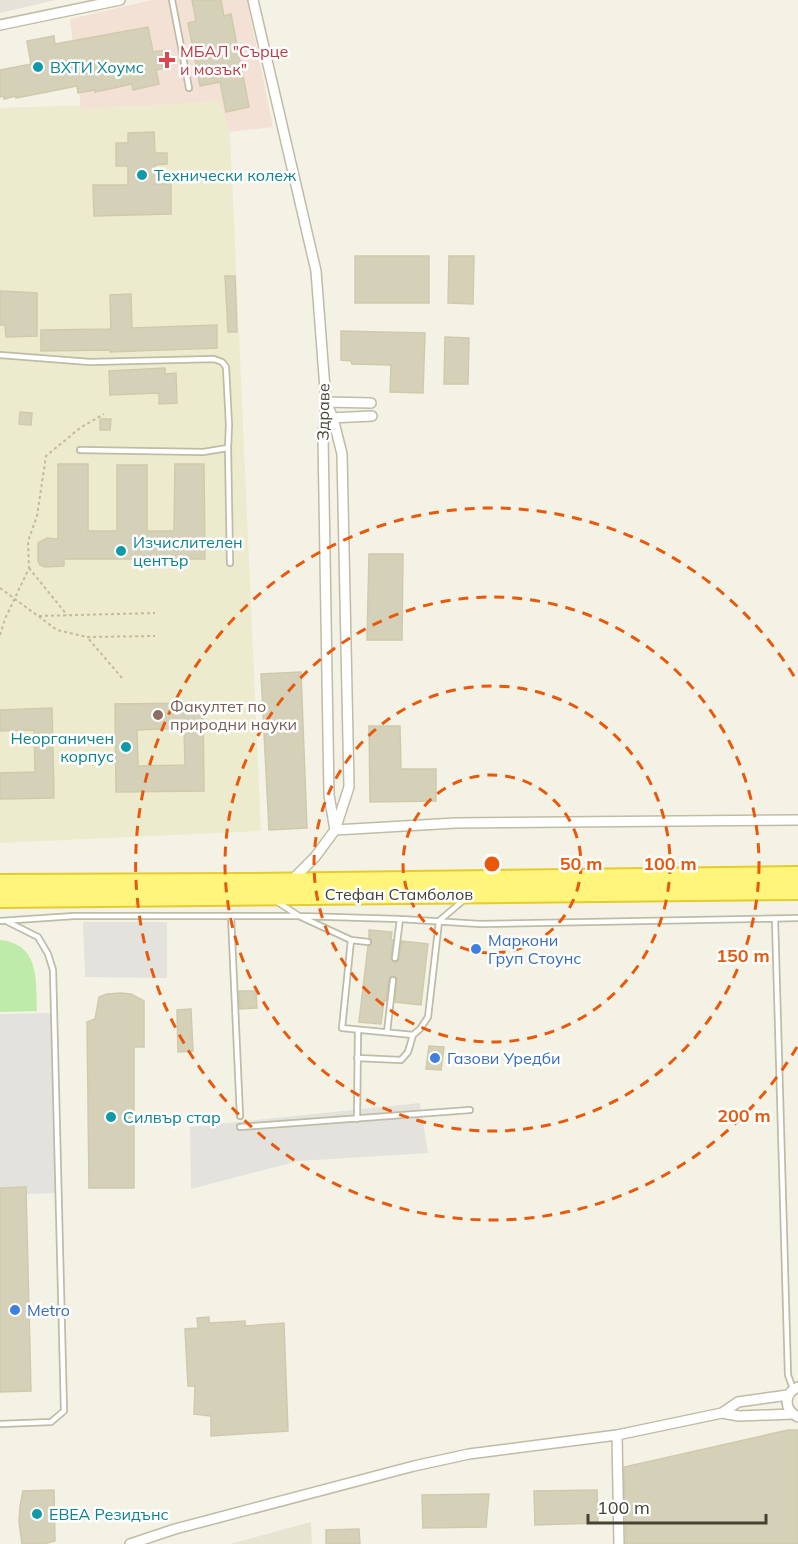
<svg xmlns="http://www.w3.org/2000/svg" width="798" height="1544" font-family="Mulish,sans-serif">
<rect width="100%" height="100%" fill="#f3f2e4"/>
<path fill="#e7e5d2" d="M311 1522 312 1544H230Z"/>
<path fill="#e5e2d9" d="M0 0H55L0 13Z"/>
<path fill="#edebcd" d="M221 101 230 132 261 831 0 843V108Z"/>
<path fill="#f4e1d6" d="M152 0H247L273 127 230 132 220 101 81 109 70 19Z"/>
<path fill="#beeaaa" d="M0 940C40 944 36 980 37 1011L0 1012Z"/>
<path fill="#e3e2dd" d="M83 922H167V978L85 977Z
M53 1013 57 1193 0 1195V1014Z
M420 1103 428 1153 298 1161 191 1189 190 1127Z"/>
<path fill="#d5d1b9" stroke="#d0caac" stroke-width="1.5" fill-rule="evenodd" d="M192 0H221L224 16 231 14 249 107 226 112 220 82 200 86 188 23 196 21Z
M148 27 153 52 165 50 168 68 156 70 159 84 133 90 132 84 95 92V90L78 93 77 86 16 98V96L4 99V96L0 97V70L31 64 27 41 54 36 55 44Z
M154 132 155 153H167V164L155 165V184H171V214L94 216 93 185H128V166H116V143H128V133Z
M355 256H429V303H355Z
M449 256H474L473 304 448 303Z
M225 276H235L237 332H228Z
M0 291 37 293V336L6 337 5 325H0Z
M131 294 132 328 217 325V348L110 352V350L41 351V330L111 329 110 295Z
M341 331 425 333 423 393 390 392 391 365 352 364 351 361 341 360Z
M445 337 469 338 468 384H444Z
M165 368V374L176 373 177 403 159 404V393L110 395 109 371Z
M20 412 32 413 31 425 19 424Z
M100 419H111L110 430H100Z
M58 464H88V531H117V465H147V531H174L175 464H204L205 559H64V566L45 567 40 565 38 561V543L47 538 58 539Z
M369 554H403L402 640H367Z
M301 672 307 828 269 830 261 674Z
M203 703 204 791 116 792 115 704ZM184 728 185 765 138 766 137 730Z
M52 708 54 798 0 799V773L35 772 34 730 0 731V710Z
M369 726H400L401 769H436V801L370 802Z
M369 930 392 932 391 940H393L391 958 394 962H397L399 959 402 941 428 944 421 1005 395 1002 397 979 395 976H391L389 979 386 1001H384L381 1024 359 1022 368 946 371 945 372 942 369 938Z
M239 991H256L257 1008 240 1009Z
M120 993 131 994 144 1001V1047H134V1188H89L87 1022 95 1019 99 997 107 994Z
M191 1009 193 1051 178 1052 177 1010Z
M429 1046 444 1047 441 1070 426 1069Z
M26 1187 31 1391 0 1392V1188Z
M209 1317V1323L245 1321V1326L284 1323 288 1431 211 1436V1416L194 1414 195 1386H188L185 1329 198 1328 197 1318Z
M788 1430H798V1544H626L624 1467Z
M54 1490 55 1541 43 1544H22L19 1522 20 1506 23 1491Z
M597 1490 598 1523 535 1525 534 1491Z
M489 1494 486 1527 423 1528 422 1495Z
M359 1529 360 1544H326V1530Z"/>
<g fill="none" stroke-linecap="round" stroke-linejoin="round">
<g stroke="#bfbca6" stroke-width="8">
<path id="service" d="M172 0 189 88
M0 355 90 362 214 359 222 362 226 367 229 425 228 448 230 563
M80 450 203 452 228 448
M276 901 299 916 351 940 342 1028 413 1035 420 1029 428 1017 439 921 466 898
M231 916 240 1116
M775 919 788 1375 793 1389
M0 921 74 916H299L400 919 480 924 798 918
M351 940 368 942
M395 958 400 919
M387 1032 393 980
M357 1058 401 1060 408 1052 413 1035
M357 1119 358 1030
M240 1127 470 1110
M0 1424 51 1422 64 1411 53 970 48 954 38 937 8 922"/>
</g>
<g stroke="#bfbca6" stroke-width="12">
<path id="minor" d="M253 0 316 271 326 402 323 437 329 795 335 830
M0 25 120 0
M326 402 371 403
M330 418 372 416
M335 830 456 823 798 820
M291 881 315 857 335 830 349 787 342 454 333 418 327 404
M798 1387C783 1394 784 1410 798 1417
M788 1395 738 1402 722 1413 739 1416 792 1414
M617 1435 619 1544
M130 1544 175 1529 414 1466 469 1454 617 1435 722 1413"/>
</g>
<g stroke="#e5cc2c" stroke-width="20">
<path id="trunk" d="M0 883 248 882 798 875
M0 899C266 895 532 893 798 891"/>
</g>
<path stroke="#c1bc97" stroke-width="2" stroke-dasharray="3 3" stroke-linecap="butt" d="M29 568 67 615
M0 588 57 630 87 637
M39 616 155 613
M0 635 5 619 29 568 28 541 37 516 46 456 80 428 104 414
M122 678 87 637 155 636"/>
<use href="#service" stroke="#fff" stroke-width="4.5"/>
<use href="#minor" stroke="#fff" stroke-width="9"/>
<use href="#trunk" stroke="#fff57a" stroke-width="16"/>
</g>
<g fill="none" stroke="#e8590c" stroke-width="3" stroke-dasharray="10 8">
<circle cx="492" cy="864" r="89"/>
<circle cx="492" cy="864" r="178"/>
<circle cx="492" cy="864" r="267"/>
<path d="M797 1047A356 356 0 1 1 797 681"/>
</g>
<path fill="#e0444e" stroke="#fff" stroke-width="2" d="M164 51h6v6h6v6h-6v6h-6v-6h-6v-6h6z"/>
<g fill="#0f9aa8" stroke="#fff" stroke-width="2">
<circle cx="38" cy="67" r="6"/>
<circle cx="142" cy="175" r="6"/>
<circle cx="121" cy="551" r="6"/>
<circle cx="126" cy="747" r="6"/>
<circle cx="111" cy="1117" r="6"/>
<circle cx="37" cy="1514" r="6"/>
</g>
<circle fill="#8d6e63" stroke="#fff" stroke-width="2" cx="158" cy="715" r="6"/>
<g fill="#3f7fe0" stroke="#fff" stroke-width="2">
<circle cx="476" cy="949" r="6"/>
<circle cx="435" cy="1058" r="6"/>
<circle cx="15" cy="1310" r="6"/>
</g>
<g text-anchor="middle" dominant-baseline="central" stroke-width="5" stroke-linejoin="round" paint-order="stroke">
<g font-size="16" fill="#be3a42" stroke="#fff" text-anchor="start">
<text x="180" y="51">МБАЛ "Сърце<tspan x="180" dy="18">и мозък"</tspan></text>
</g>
<g font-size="16" fill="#0d838f" stroke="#fff" text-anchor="start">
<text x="50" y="67">ВХТИ Хоумс</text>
<text x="154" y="175">Технически колеж</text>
<text x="133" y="542">Изчислителен<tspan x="133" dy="18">център</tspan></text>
<text x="114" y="738" text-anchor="end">Неорганичен<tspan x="114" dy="18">корпус</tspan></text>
<text x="123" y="1117">Силвър стар</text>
<text x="49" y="1514">ЕВЕА Резидънс</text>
</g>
<g font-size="16" fill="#454234" stroke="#fff">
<text transform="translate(323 412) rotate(-89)">Здраве</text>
<text x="399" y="894">Стефан Стамболов</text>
</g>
<g font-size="16" fill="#785e54" stroke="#fff" text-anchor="start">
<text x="170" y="706">Факултет по<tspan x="170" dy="18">природни науки</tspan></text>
</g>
<g font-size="16" fill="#366cbe" stroke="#fff" text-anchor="start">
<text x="488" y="940">Маркони<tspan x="488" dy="18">Груп Стоунс</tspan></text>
<text x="447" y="1058">Газови Уредби</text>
<text x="27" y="1310">Metro</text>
</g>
</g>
<circle cx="492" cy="864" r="9" fill="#e8590c" stroke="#fff" stroke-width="3"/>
<g font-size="18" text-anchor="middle" font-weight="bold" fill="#e8590c" stroke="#fff" stroke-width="5" stroke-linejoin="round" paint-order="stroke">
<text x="581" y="870">50 m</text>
<text x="670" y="870">100 m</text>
<text x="743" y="962">150 m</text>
<text x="744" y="1122">200 m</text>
</g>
<path d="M588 1514v9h178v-9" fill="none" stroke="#454234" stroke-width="3"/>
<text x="597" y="1514" font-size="18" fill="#454234" stroke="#ffffff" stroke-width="4.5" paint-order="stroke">100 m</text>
</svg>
